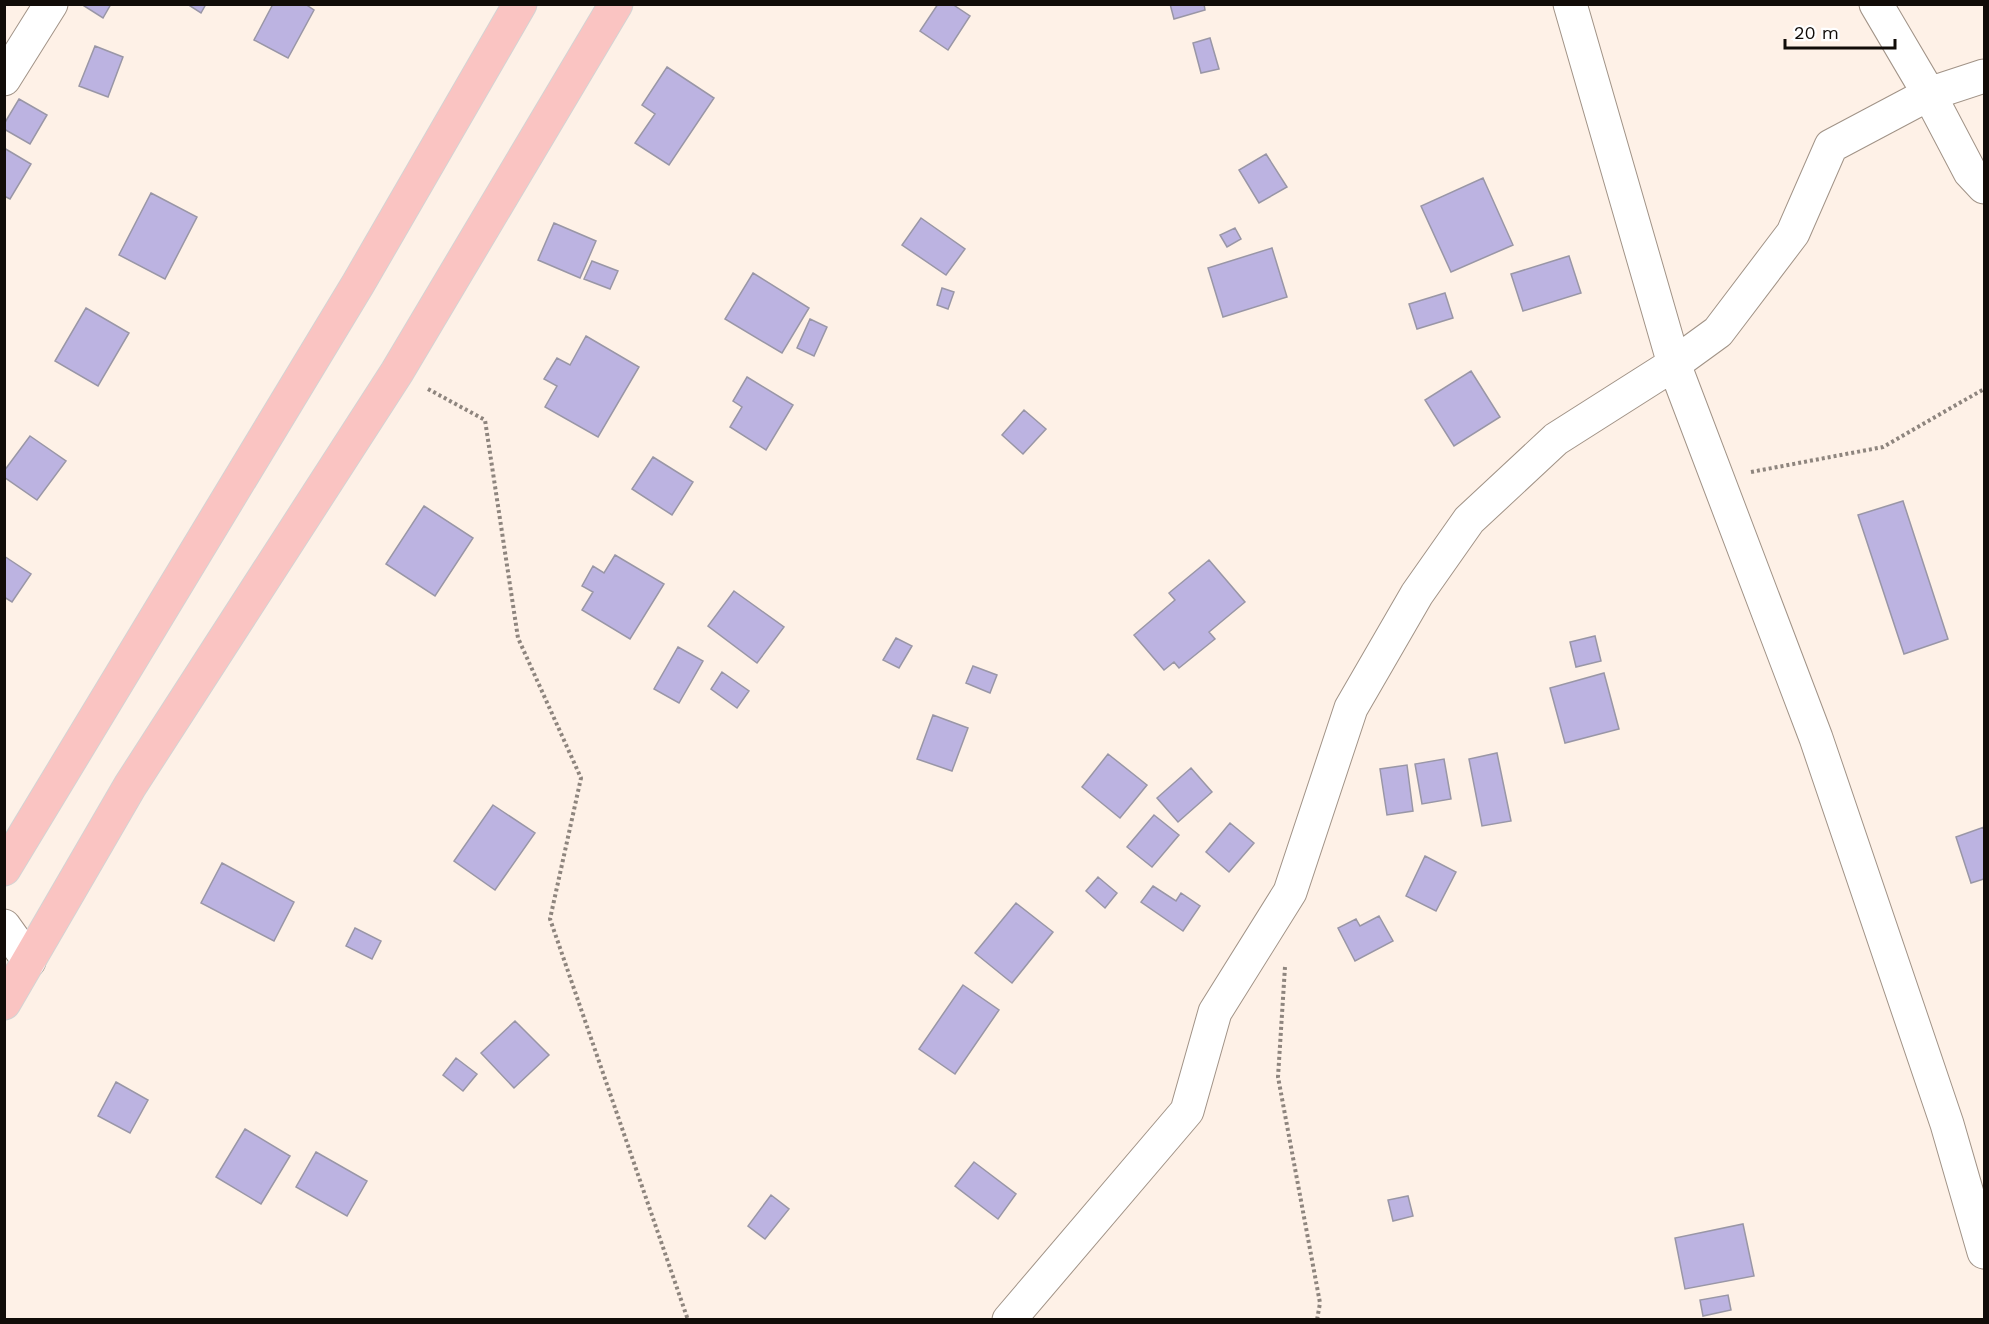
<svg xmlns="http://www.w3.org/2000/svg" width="1989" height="1324" font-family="'Work Sans',sans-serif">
<rect width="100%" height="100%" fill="#fef1e7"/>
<path fill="#bcb3e1" stroke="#9996a6" stroke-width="1.5" d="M81 4H111L103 18Z
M187 4H206L201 13Z
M273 4H305L314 10 288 58 254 40Z
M938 4H952L970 16 948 50 920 31Z
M1170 4H1204L1205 10 1174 19Z
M1210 38 1219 69 1201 73 1193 43Z
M95 46 123 57 108 97 79 86Z
M667 67 714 98 669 165 635 143 655 114 642 105Z
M19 99 47 115 30 144 4 129V124Z
M4 148 31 164 10 199 4 196Z
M1266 154 1287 187 1259 203 1239 170Z
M1483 178 1513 245 1451 272 1421 206Z
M151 193 197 217 165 279 119 255Z
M921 218 965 249 946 275 902 245Z
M554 223 596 241 580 278 538 260Z
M1235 228 1241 239 1227 247 1220 235Z
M1272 248 1287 297 1223 317 1208 268Z
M1569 256 1581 293 1523 311 1511 274Z
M592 261 618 271 610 289 584 279Z
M753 273 809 308 782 353 725 319Z
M942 288 954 292 948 309 937 305Z
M1445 293 1453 318 1417 329 1409 304Z
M86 308 129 333 98 386 55 361Z
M810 319 827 327 814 356 797 348Z
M586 336 639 367 598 437 545 407 557 386 544 379 557 358 570 365Z
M1471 371 1500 417 1454 446 1425 400Z
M747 377 793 405 766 450 730 427 742 407 733 401Z
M1024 410 1046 429 1023 454 1002 435Z
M30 436 66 461 37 500 4 477V471Z
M653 457 693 482 672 515 632 489Z
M1903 501 1948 639 1904 654 1858 515Z
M424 506 473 538 435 596 386 564Z
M615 555 664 584 630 639 582 610 593 592 582 586 593 566 604 573Z
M4 556 31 574 12 602 4 597Z
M1209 560 1245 602 1209 632 1215 639 1179 668 1174 662 1164 670 1134 635 1175 600 1169 593Z
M734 591 784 627 757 663 708 626Z
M1595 636 1601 661 1576 667 1570 642Z
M896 638 912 646 899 668 883 660Z
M678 647 703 661 679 703 654 689Z
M973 666 997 675 990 693 966 683Z
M722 672 749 691 737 708 711 689Z
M1604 673 1619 729 1565 743 1550 688Z
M933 715 968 728 952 771 917 759Z
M1497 753 1511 821 1482 826 1469 759Z
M1108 754 1147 785 1120 818 1082 787Z
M1444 759 1451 799 1422 804 1415 764Z
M1407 765 1413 811 1387 815 1380 769Z
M1191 768 1212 792 1178 822 1157 798Z
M493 805 535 833 495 890 454 861Z
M1154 815 1179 835 1152 867 1127 847Z
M1230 823 1254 843 1229 872 1206 852Z
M1984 827V879L1971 883 1956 837Z
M1425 856 1456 872 1436 911 1406 896Z
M222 863 294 902 274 941 201 903Z
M1098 877 1117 893 1105 908 1086 891Z
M1153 886 1176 901 1181 893 1200 906 1183 931 1141 902Z
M1016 903 1053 932 1012 983 975 953Z
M1379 916 1393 941 1355 961 1338 928 1356 919 1360 926Z
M355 928 381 941 372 959 346 946Z
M963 985 999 1010 955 1074 919 1049Z
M515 1021 549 1055 514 1088 481 1053Z
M456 1058 477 1074 463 1091 443 1075Z
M116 1082 148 1100 130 1133 98 1116Z
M245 1129 290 1156 261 1204 216 1177Z
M316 1152 367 1181 347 1216 296 1187Z
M974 1162 1016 1194 998 1219 955 1186Z
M771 1195 789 1209 765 1239 748 1226Z
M1408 1196 1413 1216 1393 1221 1388 1200Z
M1743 1224 1754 1276 1685 1289 1675 1238Z
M1728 1295 1731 1310 1703 1316 1700 1300Z"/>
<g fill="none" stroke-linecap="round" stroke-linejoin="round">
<g stroke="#a19387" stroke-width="35">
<path id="minor" d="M1570 4 1674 364 1816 738 1947 1124 1984 1252
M1876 4 1929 94 1970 172 1984 187
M4 79 51 4
M4 926 29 961
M1009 1320 1187 1111 1215 1012 1290 892 1351 708 1417 594 1469 520 1556 439 1674 364 1718 332 1793 233 1831 146 1929 94 1984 76"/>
</g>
<g stroke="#d4d3d3" stroke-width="35">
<path id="major" d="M4 869 358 284 520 4
M4 1003 130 786 397 372 616 4"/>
</g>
<path stroke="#8e857e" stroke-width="4" stroke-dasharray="3 3" stroke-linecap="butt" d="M428 389 485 420 518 638 581 778 550 919 688 1320
M1751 472 1883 447 1984 389
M1285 967 1278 1077 1320 1303 1317 1320"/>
<use href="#minor" stroke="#fff" stroke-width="33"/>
<use href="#major" stroke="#fac4c2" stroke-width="33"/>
</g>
<rect width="1989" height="1324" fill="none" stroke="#110c08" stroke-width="12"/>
<path d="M1785 39v9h110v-9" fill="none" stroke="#110c08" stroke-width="3"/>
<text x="1794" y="39" font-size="18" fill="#110c08" stroke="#ffffff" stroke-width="4.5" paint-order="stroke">20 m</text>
</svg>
